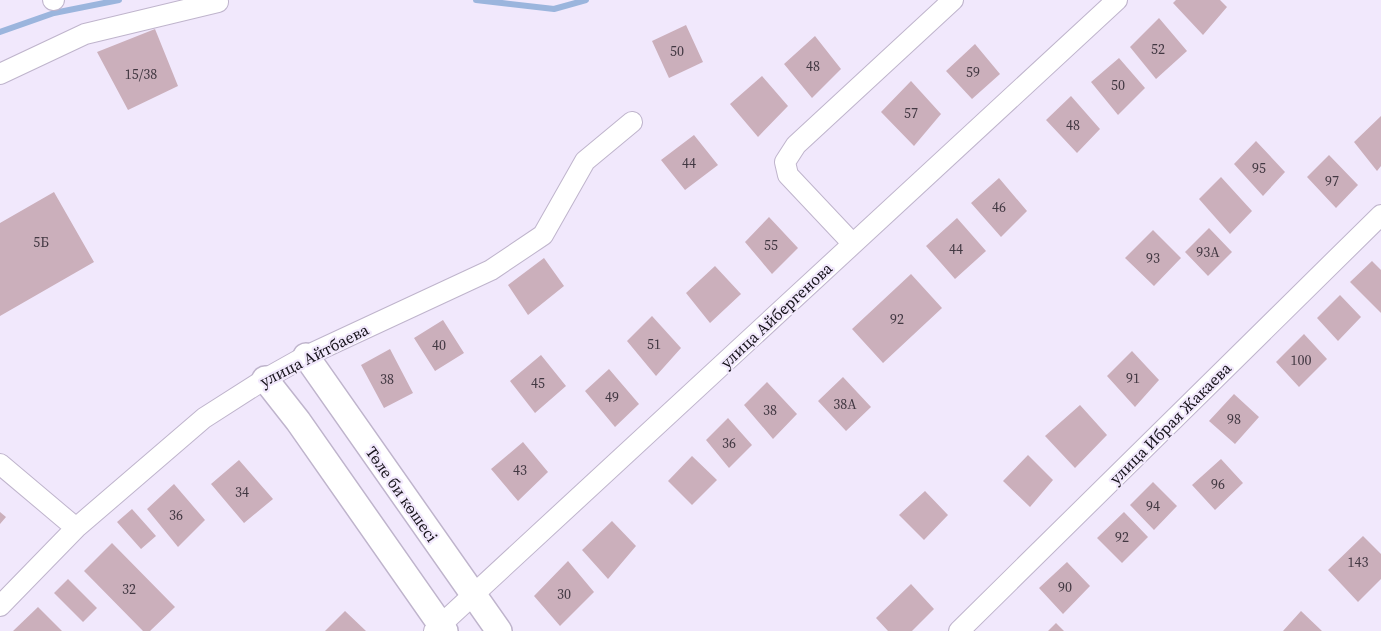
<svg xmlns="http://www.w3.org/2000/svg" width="1381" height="631" font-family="'Source Serif 4',serif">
<rect width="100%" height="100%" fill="#f1e8fc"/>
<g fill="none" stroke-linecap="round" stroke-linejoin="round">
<path stroke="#9bb5dd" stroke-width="6" d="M476 0 554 9 586 0
M0 32 54 13 119 0"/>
</g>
<path fill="#cbafbb" d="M1176 0H1220L1227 7 1203 35 1173 3Z
M1159 18 1187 51 1156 79 1130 47Z
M686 25 703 62 669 78 652 41Z
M155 29 178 86 128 110 97 52Z
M815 36 841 69 812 98 784 64Z
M975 44 1000 74 972 99 946 71Z
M1119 58 1145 88 1118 115 1091 82Z
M762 76 788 106 758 137 730 104Z
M911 81 941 114 914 146 881 112Z
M1071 96 1100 129 1077 153 1046 120Z
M1381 116V166L1377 171 1354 142Z
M694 135 718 165 685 190 661 160Z
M1256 141 1285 172 1263 196 1234 164Z
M1329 155 1358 185 1336 208 1307 177Z
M1221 177 1252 211 1230 234 1199 199Z
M999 178 1027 211 1001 237 971 203Z
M54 192 94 262 0 316V223Z
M769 217 798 248 772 274 745 242Z
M957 218 986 251 955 279 926 246Z
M1209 228 1232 252 1208 276 1185 252Z
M1153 230 1181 258 1154 286 1125 258Z
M544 258 564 286 528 315 508 285Z
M1372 261 1381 270V313L1350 282Z
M715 266 741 294 710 323 686 293Z
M911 274 942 308 883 363 852 329Z
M1340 295 1361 317 1338 341 1317 318Z
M652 316 681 348 656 376 627 341Z
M443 320 464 353 435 371 414 338Z
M1304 334 1327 359 1299 387 1276 362Z
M390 349 413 393 384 408 361 365Z
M1132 351 1159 380 1135 407 1107 376Z
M541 355 566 386 535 413 510 381Z
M609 369 639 404 615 427 585 391Z
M843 377 871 407 846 431 818 401Z
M767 382 797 414 773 439 744 405Z
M1234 394 1259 417 1235 444 1209 421Z
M1080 405 1107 435 1075 468 1045 436Z
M728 418 752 445 729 468 706 440Z
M523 442 548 472 518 501 491 469Z
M1028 455 1053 480 1030 507 1003 481Z
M692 456 717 480 692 505 668 481Z
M1221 459 1243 483 1215 510 1192 485Z
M239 460 273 499 244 523 211 484Z
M1153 482 1177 506 1154 530 1130 505Z
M174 484 205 520 178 547 147 509Z
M925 491 948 515 924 540 899 515Z
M132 509 156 536 141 549 117 522Z
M0 512 6 517 0 524Z
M1124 512 1148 537 1122 563 1097 538Z
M612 521 636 546 608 579 582 550Z
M1363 536 1381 554V579L1358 602 1328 570Z
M112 543 175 607 150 631H143L84 571Z
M568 561 594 592 560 626 534 596Z
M1067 562 1090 586 1063 614 1039 588Z
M68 579 97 608 83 622 54 593Z
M911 584 934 609 912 631H888L876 618Z
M38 607 62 631H13Z
M345 611 366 631H325Z
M1301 611 1322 631H1283Z
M1056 623 1064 631H1048Z"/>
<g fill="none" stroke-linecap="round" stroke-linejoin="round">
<g stroke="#bfb4cc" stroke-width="22">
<path id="minor" d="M53 0H54
M0 74 85 34 218 2
M853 244 788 175 785 162 796 145 953 0
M0 464 76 528
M0 606 76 528 204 418 265 379 306 356 491 270 543 235 585 161 632 122
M434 631 1117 0
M959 631 1381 215"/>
</g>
<g stroke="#bfb4cc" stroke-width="28">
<path id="major" d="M306 356 499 631
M265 379 298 421 445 631"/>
</g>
<use href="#minor" stroke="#fff" stroke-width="20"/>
<use href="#major" stroke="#fff" stroke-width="25"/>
</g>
<g text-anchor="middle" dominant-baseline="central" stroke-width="4.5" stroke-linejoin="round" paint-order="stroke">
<g font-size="14" fill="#423842">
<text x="1158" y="49">52</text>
<text x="677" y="51">50</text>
<text x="813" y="66">48</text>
<text x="973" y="72">59</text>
<text x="141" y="74">15/38</text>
<text x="1118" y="85">50</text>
<text x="911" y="113">57</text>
<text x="1073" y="125">48</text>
<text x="689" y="163">44</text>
<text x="1259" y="168">95</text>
<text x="1332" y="181">97</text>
<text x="999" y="207">46</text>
<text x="41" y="242">5Б</text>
<text x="771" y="245">55</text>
<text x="956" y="249">44</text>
<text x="1208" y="252">93А</text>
<text x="1153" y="258">93</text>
<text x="897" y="319">92</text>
<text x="654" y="344">51</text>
<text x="439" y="345">40</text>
<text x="1301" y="360">100</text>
<text x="1133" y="378">91</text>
<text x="387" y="379">38</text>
<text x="538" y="383">45</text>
<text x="612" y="397">49</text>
<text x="845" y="404">38А</text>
<text x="770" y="410">38</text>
<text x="1234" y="419">98</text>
<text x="729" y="443">36</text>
<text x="520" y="470">43</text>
<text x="1218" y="484">96</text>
<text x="242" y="492">34</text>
<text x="1153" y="506">94</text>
<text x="176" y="515">36</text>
<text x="1122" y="537">92</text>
<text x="1358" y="562">143</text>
<text x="1065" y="587">90</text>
<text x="129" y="589">32</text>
<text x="564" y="594">30</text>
</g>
<g font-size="16" fill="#151119" stroke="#f1e8fc">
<text transform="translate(776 315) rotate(-43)">улица Айбергенова</text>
<text transform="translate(314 355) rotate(-27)">улица Айтбаева</text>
<text transform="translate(1170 423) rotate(-45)">улица Ибрая Жакаева</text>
<text transform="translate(402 494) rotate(55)">Төле би көшесі</text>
</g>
</g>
</svg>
